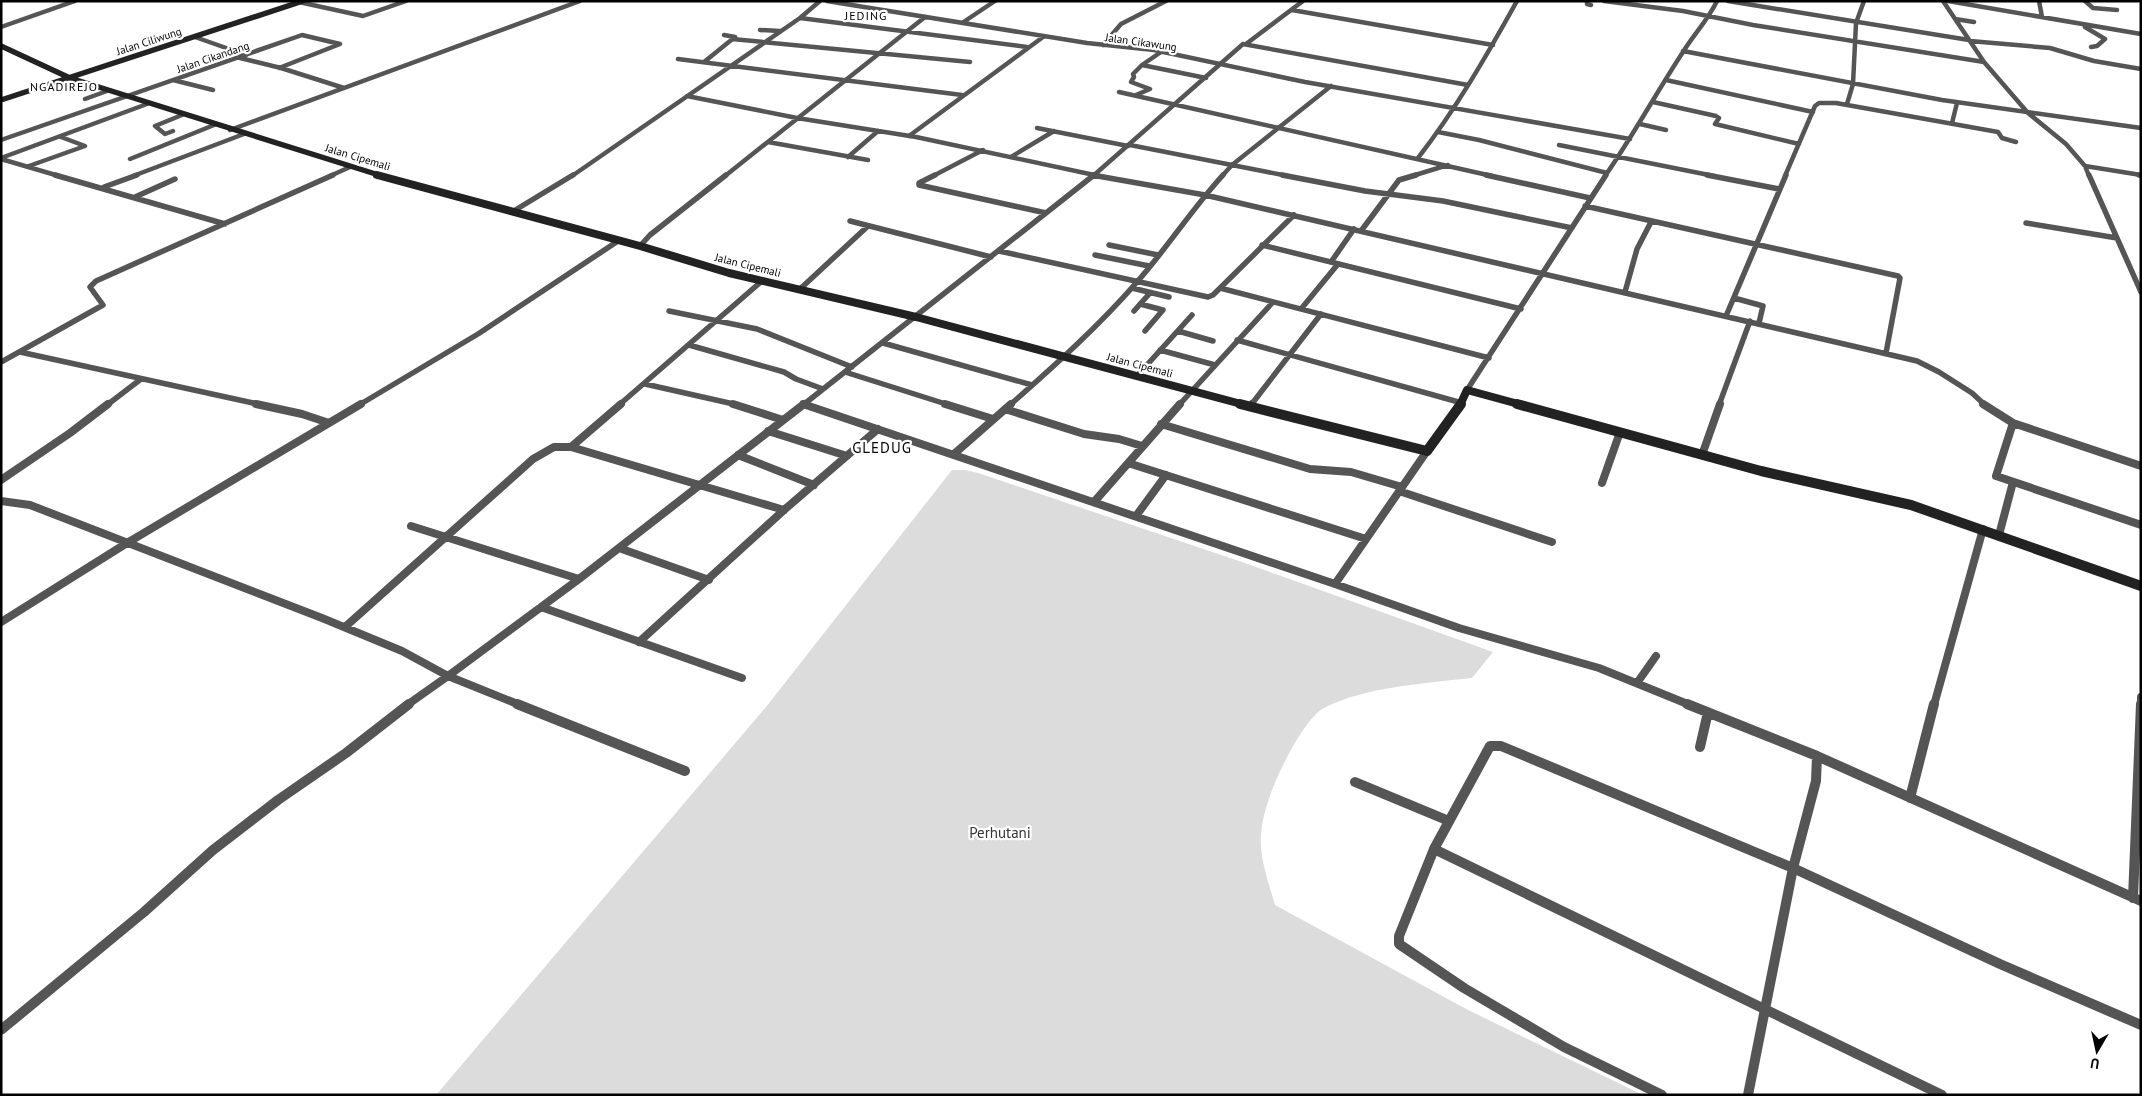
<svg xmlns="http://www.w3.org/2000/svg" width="2142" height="1096" font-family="'PT Sans',sans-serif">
<rect width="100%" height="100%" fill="#fff"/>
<path fill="#dcdcdc" d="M952 470H966L978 473 1242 562 1493 652 1472 678C1427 683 1364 687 1324 708 1303 719 1273 782 1267 805 1263 817 1260 833 1261 846 1262 865 1270 887 1275 905L1468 1010 1643 1095H436L766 707Z"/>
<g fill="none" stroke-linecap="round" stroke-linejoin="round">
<path stroke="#555" stroke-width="4.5" d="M827 1 1087 43 1154 50 1305 82 1630 139
M1587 1V4L1591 5
M1604 1 1683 11 1753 25 1984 62
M1728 1 1969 40
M1943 1 1984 62 2028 113 2066 144 2085 166 2089 176
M1948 1 2141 34
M2039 1 2042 17
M2085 1 2093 8 2117 10
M299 2 363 16 406 1
M1292 10 1493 45
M800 18 1027 47
M1955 19 1974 22
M962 23 995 1
M1 27 75 1
M2085 27 2105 39 2097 46 2091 47
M760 30 780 31
M195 37 246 55
M732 39 970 62
M1970 41 2050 48 2094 61 2141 69
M1246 44 1303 1
M1103 45 1121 24 1166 1
M1683 51 1942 100 2141 128
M240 58 281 68 344 88
M678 59 962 95
M704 62 735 37 724 35
M1142 65 1206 78
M173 80 213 90
M1666 80 1813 112
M1119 92 1492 176
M1136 95 1150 89 1131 82 1134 77 1133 74 1142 65 1161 52
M687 96 797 118 916 137 1099 176
M85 99 107 91
M1653 102 1716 116 1719 118 1715 124 1799 144
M1847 104 1853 84 1856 23 1864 1
M1952 123 1957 103
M1640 124 1666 130
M1037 128 1128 146
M230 130 580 1
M173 131 165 134 155 126 182 115
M1438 132 1479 140 1607 173
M909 136 1043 37
M1 140 302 35 340 44 279 68
M768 142 868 160
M1130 145 1288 176
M1559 145 1714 176
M848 157 878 131
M1011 157 1054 131
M1 158 147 104
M1418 158C1456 109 1487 55 1517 1
M1 159 59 176
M130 159 214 125
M29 166 85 146 61 137
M2085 166 2141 175
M133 176 244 134
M330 176 350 167
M572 176 800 18 820 1
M725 176 925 17
M933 176 983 150
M1093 176 1243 44 1468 85
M1222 176 1232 165 1331 86
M1412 176 1448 165
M1605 176C1633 136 1656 93 1683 52 1694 34 1708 20 1717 1
M1785 176 1815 106 1819 103H1836L1998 132 2002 138 2016 142"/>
<path stroke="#555" stroke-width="5.5" d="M55 175 225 224
M935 175 919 183V185L1046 213
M1092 175 1205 195 1917 361 1939 372 1972 393 1985 405
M1282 175 1365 191 1443 201 1572 228
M1486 175 1590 198
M1707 175 1779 189
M2089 175 2141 292
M2139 175H2141
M104 187 137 175
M135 197 175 179
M1585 206 1898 276 1900 278 1886 353
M512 212 573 175
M850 221 991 257
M2026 223 2117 238
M1361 231 1399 180 1416 175
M1109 245 1158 255
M1262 245 1521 309
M640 246 650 235 726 175
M999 251 1208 297 1213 295 1294 215
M1095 255 1149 266
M1331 262 1354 229
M1132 288 1169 297
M1220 288 1489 358
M800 289 868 226
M1625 292 1637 249 1651 222
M1734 298 1763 306 1759 323
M1140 304 1163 310 1145 331
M1301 309 1338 264
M669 311 757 329 852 367
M1134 311 1150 293
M1726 316 1786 175
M1178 331 1213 341
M1237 340 1462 403
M883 343 1032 385
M689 345 784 372 796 379 823 389
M1160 350 1215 365
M20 352 262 405
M1 362 103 305 90 287 96 281 333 175
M845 372 949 405
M1137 376 1192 315
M645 384 738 405
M1467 390 1606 175
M803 404 806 405
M107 405 141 379
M359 405 478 334 618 241
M619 405 763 280
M803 405 1094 175
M1010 405C1054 366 1098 327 1137 282 1167 248 1192 209 1223 175
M1179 405 1273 302
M1251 405 1321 314
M1719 405 1750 321"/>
<path stroke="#555" stroke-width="8" d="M256 404 302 414 329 423
M733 404 783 420
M803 404 1335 584 1459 628 1599 668 1690 705
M945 404 993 419
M1983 404 2013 423 2141 466
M1250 406 1252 404
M1005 409 1084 434 1119 439 1142 446
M2013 423 1996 476 2141 525
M1161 424 1310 469 1351 472 1402 487
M768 431 847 456
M571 447 621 404
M954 454 1011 404
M738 455 814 485
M1702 455 1720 404
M1128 463 1366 539
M1 480 70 433 108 404
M1602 483 1620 432
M1399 491 1552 542
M1 501 30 505 322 618 402 651 448 676 579 579 804 404
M1094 502 1180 404
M1136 516 1166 475
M411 526 579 579
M1999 535 2013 482
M619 548 709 580
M1335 584 1427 451
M541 607 742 678
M1 622 127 543 361 404
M345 627 533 459 554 447H571L784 510
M639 642 784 510 878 429
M1637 683 1656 656
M407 705 448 676 520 705
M1934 705 1983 529
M2141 705V697"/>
<path stroke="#555" stroke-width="10" d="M517 704 685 771
M1687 704 1817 756 2141 901
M1700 747 1708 712
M1355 782 1449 821
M1910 798 1934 704
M1434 849 1942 1095
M2133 898 2141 704
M1 1030 144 912 213 850 278 800 346 753 409 704
M1662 1095 1564 1047 1464 988 1399 944V936L1434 849 1490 746H1501L1793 868 2000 964 2141 1025
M1748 1095 1793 868 1816 781 1817 756"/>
<path stroke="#222" stroke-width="5.5" d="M1 46 70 78 382 176
M1 100 303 1"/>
<path stroke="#222" stroke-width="8" d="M377 175 640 246 729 273 916 317 1245 405
M1460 405 1467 390 1522 405"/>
<path stroke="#222" stroke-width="10" d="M1240 404 1427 451 1461 404
M1517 404 1761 471 1911 505 2141 586"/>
</g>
<g text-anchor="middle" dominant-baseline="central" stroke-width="4.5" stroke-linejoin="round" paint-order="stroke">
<g font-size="11" fill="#000" stroke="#fff">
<text transform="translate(149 41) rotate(-18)">Jalan Ciliwung</text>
<text transform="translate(1141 42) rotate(8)">Jalan Cikawung</text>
<text transform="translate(213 57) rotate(-19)">Jalan Cikandang</text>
<text transform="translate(358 157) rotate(17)">Jalan Cipemali</text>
<text transform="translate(748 265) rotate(14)">Jalan Cipemali</text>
<text transform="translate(1140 365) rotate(15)">Jalan Cipemali</text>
</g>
<g font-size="12" letter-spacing="1" fill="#000" stroke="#fff">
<text x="866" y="15">JEDING</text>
<text x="64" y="86">NGADIREJO</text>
</g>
<g font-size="15" letter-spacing="1" fill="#000" stroke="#fff">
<text x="882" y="447">GLEDUG</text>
</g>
<g font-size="15" fill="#333" stroke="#fff">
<text x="1000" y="832">Perhutani</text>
</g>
</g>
<rect width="2142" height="1096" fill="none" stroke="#000000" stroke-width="5"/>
<g transform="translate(2097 1051) rotate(189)" stroke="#ffffff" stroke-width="4" paint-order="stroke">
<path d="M0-4L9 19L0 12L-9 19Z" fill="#000000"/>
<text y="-8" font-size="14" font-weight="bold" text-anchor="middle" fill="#000000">U</text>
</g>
</svg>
